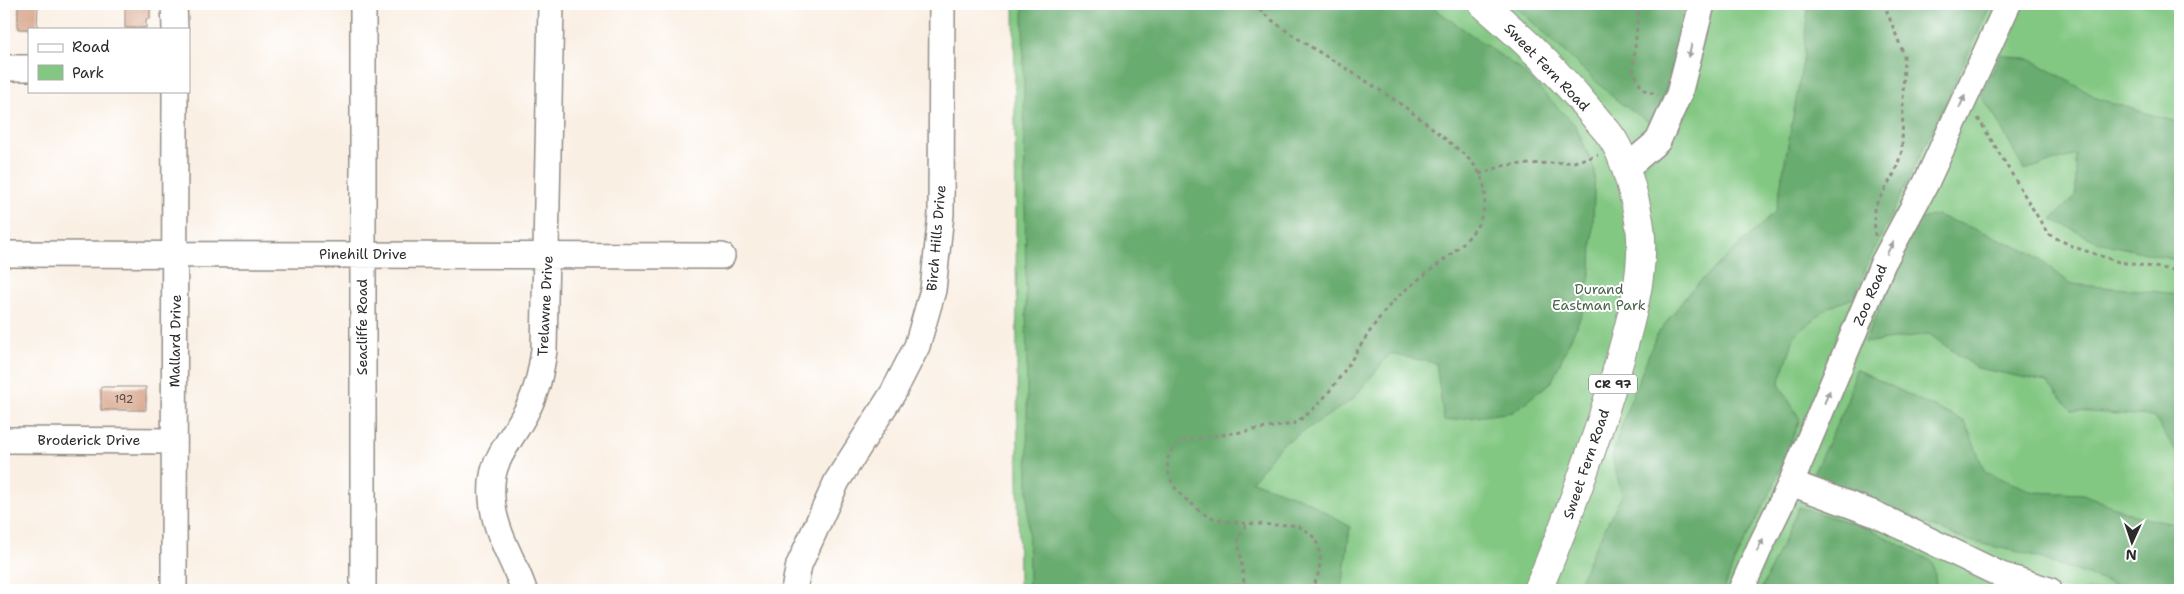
<svg xmlns="http://www.w3.org/2000/svg" width="2184" height="594" font-family="'Shantell Sans',sans-serif">
<rect width="100%" height="100%" fill="#fff"/>
<filter id="ink" filterUnits="userSpaceOnUse"><feTurbulence type="fractalNoise" baseFrequency=".02" numOctaves="2"/><feDisplacementMap in="SourceGraphic" scale="10" xChannelSelector="R" yChannelSelector="G"/><feConvolveMatrix kernelMatrix="1 2 1 2 8 2 1 2 1" color-interpolation-filters="sRGB"/></filter>
<filter id="wash" filterUnits="userSpaceOnUse"><feTurbulence type="fractalNoise" baseFrequency=".0096" numOctaves="4" result="noise"/><feDisplacementMap in="SourceGraphic" scale="20" xChannelSelector="R" yChannelSelector="G"/><feGaussianBlur stdDeviation="1.12" result="paint"/><feColorMatrix in="noise" values="0 0 0 0 0 0 0 0 0 0 0 0 0 0 0 0 0 1.4 0 .05"/><feComposite in="paint" operator="in"/></filter>
<g filter="url(#wash)">
<rect width="100%" height="100%" fill="#faefe3"/>
<path fill="#82c782" stroke="#567956" d="M1014 4H2180V590H1019Z"/>
<path fill="#69ac70" stroke="#4a6c4e" d="M1023 4H1428L1521 70 1575 125 1595 170 1591 269 1582 313 1552 381 1513 412 1444 421 1436 363 1390 354 1352 400 1280 446 1252 481 1303 499 1350 527 1342 590H1029Z
M1513 4H1690L1655 126 1616 100Z
M1808 4H1991L1939 117 1869 260 1854 298 1829 307 1795 335 1779 384 1800 419 1773 487 1734 562 1724 590H1576L1592 553 1622 495 1612 457 1628 407 1656 336 1691 290 1776 211 1803 61Z
M2001 54 2034 61 2099 99 2180 123V261L2098 242 2052 219 2076 195V155L2024 170 1994 115 1981 96Z
M1936 215 1986 233 2031 253 2071 284 2180 294V452L2176 451 2153 416 2073 411 2046 382 1977 368 1929 334 1864 343 1918 220Z
M1856 369 1965 422 1985 472 2034 492 2083 494 2139 517 2180 525V588L2178 590H2130L2028 554 1969 541 1811 478 1846 405Z
M1799 507 1870 529 1933 562 1937 590H1761Z"/>
<g id="blocks">
<path fill="#d6a185" d="M18 4H38L37 29H18Z
M125 4H150V19H146V28H125Z
M101 387H146V410H101Z"/>
</g>
</g>
<g filter="url(#ink)">
<use href="#blocks" fill-opacity="0" stroke="#928d87" stroke-width="1"/>
<g fill="none" stroke-linecap="round" stroke-linejoin="round">
<g stroke="#928d87" stroke-width="28">
<path id="minor" d="M174 4 175 29
M363 4V590
M4 68H29
M1626 168 1658 141 1679 94 1702 4
M4 254 722 256
M4 440 174 441
M1791 483 1875 514 2001 575 2049 590
M174 590 175 91
M524 590C515 563 497 536 493 507 486 461 507 449 526 412 537 392 541 372 544 350L551 4
M794 590 799 565 837 481 893 393 917 346 933 290 941 214 942 4
M1741 590 1759 549 1791 483 1883 263 1926 183 2008 4"/>
</g>
<g stroke="#928d87" stroke-width="30">
<path id="major" d="M1483 4C1523 38 1561 75 1594 116 1601 125 1610 133 1615 143 1626 161 1640 216 1641 237 1643 278 1631 320 1620 359 1598 438 1569 515 1538 590"/>
</g>
<path stroke="#928d87" stroke-width="3" stroke-dasharray="4 4" stroke-linecap="butt" d="M1253 4C1284 33 1322 53 1358 76 1388 95 1418 115 1444 138 1456 148 1471 158 1479 172 1487 187 1487 204 1480 220 1470 246 1422 274 1401 294 1359 332 1343 394 1293 424L1182 441C1171 448 1166 456 1168 469 1170 484 1179 495 1191 503 1195 507 1200 512 1206 515 1225 524 1253 523 1274 525 1281 525 1290 524 1297 526 1326 535 1324 570 1311 590
M1639 4 1633 70 1642 89 1658 95
M1978 118 2048 234 2074 247 2119 262 2180 271
M1479 174 1506 165 1574 162 1598 155
M1875 236 1874 208 1895 172 1902 151 1904 55 1884 4
M1245 590 1238 538 1247 523"/>
<use href="#minor" stroke="#fff" stroke-width="25"/>
<use href="#major" stroke="#fff" stroke-width="28"/>
</g>
<defs><path id="oneway-solid" d="M-6-.8H1V-3.2L6.5 0L1 3.2V.8H-6Z" transform="scale(1.25)"/></defs>
<g fill="#a0a0a0">
<use href="#oneway-solid" transform="translate(1690 51) rotate(104)"/>
<use href="#oneway-solid" transform="translate(1962 102) rotate(-66)"/>
<use href="#oneway-solid" transform="translate(1890 248) rotate(-62)"/>
<use href="#oneway-solid" transform="translate(1827 397) rotate(-67)"/>
<use href="#oneway-solid" transform="translate(1760 545) rotate(-64)"/>
</g>
</g>
<g text-anchor="middle" dominant-baseline="central" stroke-width="4" stroke-linejoin="round" paint-order="stroke">
<g font-size="11" fill="#564842">
<text x="124" y="399">192</text>
</g>
<rect fill="#fff" stroke="#6b6b6b" stroke-width="1" x="1589" y="374.5" width="48" height="19" rx="4"/>
<g font-size="12" font-weight="bold" fill="#2b2b2b">
<text x="1613" y="384">CR 97</text>
</g>
<g font-size="14" fill="#2b2b2b" stroke="#fff">
<text transform="translate(1547 67) rotate(46)">Sweet Fern Road</text>
<text transform="translate(936 238) rotate(-85)">Birch Hills Drive</text>
<text x="363" y="254">Pinehill Drive</text>
<text transform="translate(1870 295) rotate(-67)">Zoo Road</text>
<text transform="translate(545 306) rotate(-87)">Trelawne Drive</text>
<text transform="translate(362 327) rotate(-90)">Seacliffe Road</text>
<text transform="translate(175 341) rotate(-89)">Mallard Drive</text>
<text x="89" y="440">Broderick Drive</text>
<text transform="translate(1586 464) rotate(-71)">Sweet Fern Road</text>
</g>
<g font-size="14" fill="#496249" stroke="#fff">
<text x="1599" y="289">Durand<tspan x="1599" dy="16">Eastman Park</tspan></text>
</g>
</g>
<rect width="2184" height="594" fill="none" stroke="#fff" stroke-width="20"/>
<rect x="28" y="28" width="162" height="65" fill="#ffffff" stroke="#aaaaaa"/>
<rect x="38" y="44" width="25" height="8" fill="#ffffff" stroke="#aaaaaa"/>
<text x="72" y="52" font-size="15" fill="#2b2b2b">Road</text>
<rect x="38" y="65" width="25" height="15" fill="#82c782" stroke="#aaaaaa"/>
<text x="72" y="78" font-size="15" fill="#2b2b2b">Park</text>
<g transform="translate(2132 542) rotate(183)" stroke="#ffffff" stroke-width="4" paint-order="stroke">
<path d="M0-4L9 19L0 12L-9 19Z" fill="#2b2b2b"/>
<text y="-8" font-size="14" font-weight="bold" text-anchor="middle" fill="#2b2b2b">N</text>
</g>
</svg>
